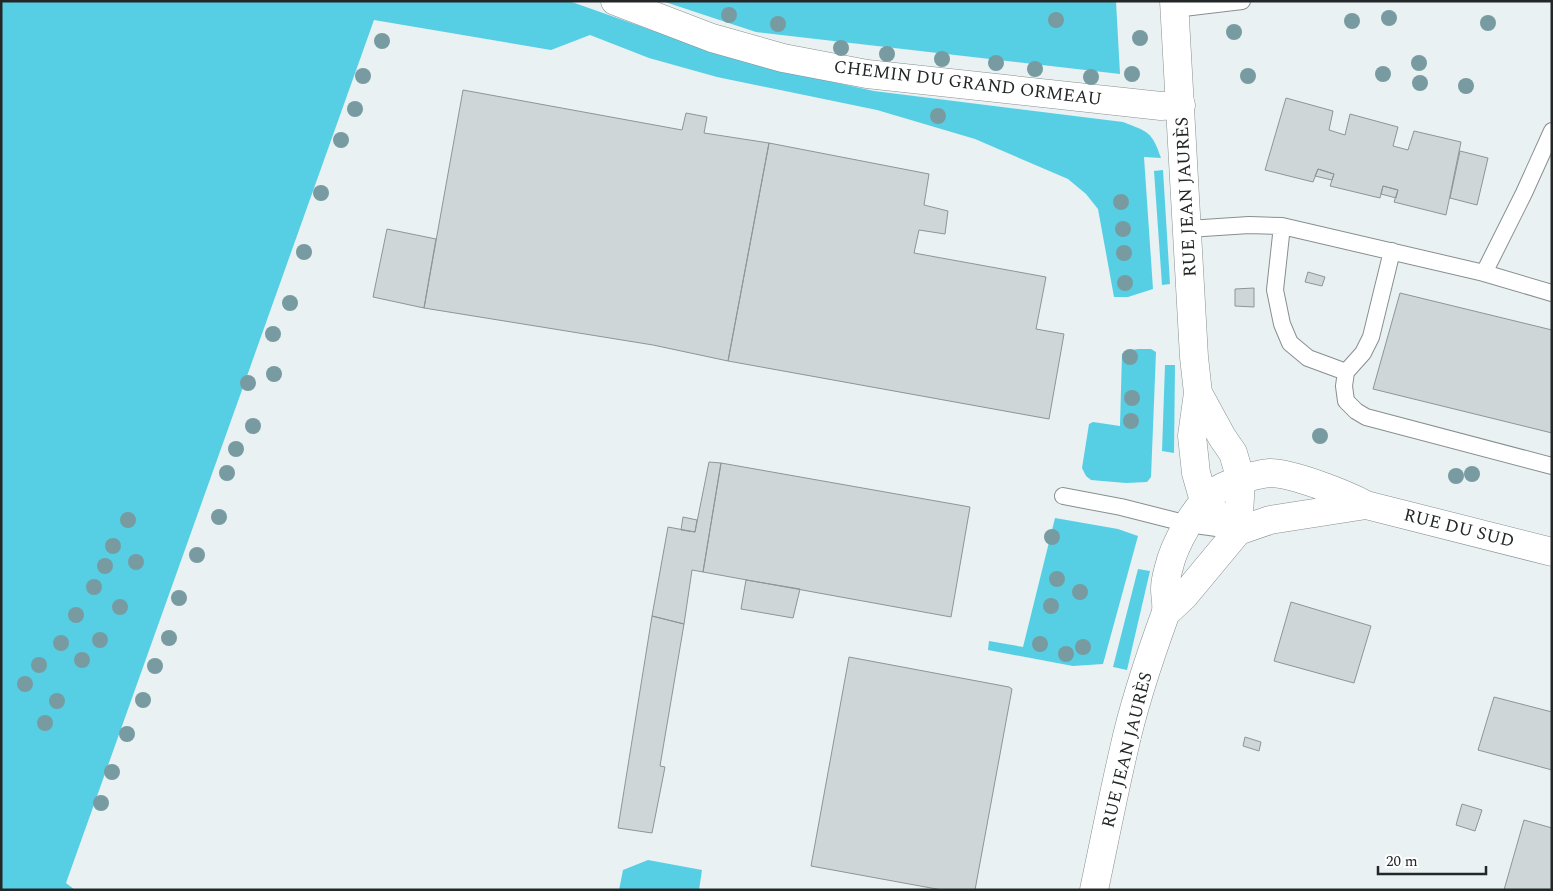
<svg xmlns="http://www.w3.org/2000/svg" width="1553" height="891" font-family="Spectral,serif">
<rect width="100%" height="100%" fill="#e9f1f2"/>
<path fill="#56cfe5" d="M1 1H569L722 55 792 73 874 91 1123 122C1148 132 1152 131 1161 158L1144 157 1153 289 1128 297H1114L1098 209 1086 194 1068 179 975 139 877 110 717 77 649 58 590 35 551 50 374 20 66 883 75 890H1Z
M662 1H1116L1120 74 756 32Z
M1163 170 1170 284 1162 285 1154 171Z
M1138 349H1151L1156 352 1151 477 1147 482 1126 483 1091 480 1086 476 1082 468 1089 424 1093 422 1120 426 1122 354 1125 351Z
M1165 365H1175L1174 453 1162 451Z
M1055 518 1118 529 1138 536 1103 664 1073 666 988 650 989 641 1023 647Z
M1138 569 1150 571 1127 670 1113 667Z
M648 860 702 870 699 890H619L623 870Z"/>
<path fill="#ced6d7" stroke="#8e9597" d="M463 90 682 130 686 113 707 117 704 133 769 143 728 361 653 345 424 308Z
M1286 98 1333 111 1329 130 1345 135 1350 114 1398 127 1393 146 1408 150 1414 131 1461 142 1446 215 1394 202 1398 190 1383 186 1380 198 1330 186 1334 174 1318 169 1313 182 1265 170Z
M769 143 929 174 924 205 948 211 945 234 919 230 914 253 1046 277 1036 329 1064 334 1049 419 728 361Z
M1460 151 1488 158 1477 205 1450 198Z
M1318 169 1334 174 1332 180 1315 176Z
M1383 186 1398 190 1396 198 1381 194Z
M387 229 436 239 424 308 373 297Z
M1308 272 1325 277 1322 286 1305 282Z
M1254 288V307L1235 306V289Z
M1400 293 1552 330V433L1373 389Z
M709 462 721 463 703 572 692 570 684 624 652 616 668 527 695 532Z
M721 463 970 507 951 617 703 572Z
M683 517 697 520 695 532 681 530Z
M746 580 800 589 793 618 741 609Z
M1291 602 1371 626 1354 683 1274 661Z
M652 616 684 624 660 766 665 767 652 833 618 828Z
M849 657 1009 687 1012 689 975 890H942L811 866Z
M1494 697 1552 712V770L1478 750Z
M1245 737 1261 742 1259 751 1243 746Z
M1462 804 1482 810 1475 831 1456 825Z
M1524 820 1552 828V890H1504Z"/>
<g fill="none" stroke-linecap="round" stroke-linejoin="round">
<g stroke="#888f90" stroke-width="18">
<path id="service" d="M1175 9 1242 1
M1282 226 1275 290 1282 324 1290 343 1308 358 1346 372 1363 353 1371 337 1392 251
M1188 229 1249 225 1282 226 1484 273 1552 293
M1484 273 1524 193 1552 131
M1346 372 1344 386 1346 401 1356 411 1366 417 1552 466
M1063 496 1121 507 1188 524 1231 530"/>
</g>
<g stroke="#888f90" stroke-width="29">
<path id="minor" d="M615 1 712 38 783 58 867 74 1161 106 1181 105"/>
</g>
<g stroke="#888f90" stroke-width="29">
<path id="tertiary" d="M1174 1 1194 357 1198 393 1192 436 1196 473 1204 501 1221 518 1238 531
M1238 531 1270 520 1366 505
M1167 612 1184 596 1238 531 1241 480 1233 453 1222 437 1198 393
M1094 890C1104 843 1113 796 1124 749 1134 703 1149 659 1165 615 1168 607 1165 598 1165 589 1165 582 1167 574 1169 567 1174 545 1195 507 1213 493 1224 484 1255 474 1270 473 1292 473 1346 494 1366 505L1552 552"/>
</g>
<use href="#service" stroke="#fff" stroke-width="16"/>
<use href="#minor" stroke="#fff" stroke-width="28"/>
<use href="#tertiary" stroke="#fff" stroke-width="28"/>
</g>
<g fill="#779ba1">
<circle cx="729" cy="15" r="8"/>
<circle cx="1389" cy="18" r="8"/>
<circle cx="1056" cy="20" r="8"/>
<circle cx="1352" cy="21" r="8"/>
<circle cx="1488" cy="23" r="8"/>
<circle cx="778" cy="24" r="8"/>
<circle cx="1234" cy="32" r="8"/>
<circle cx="1140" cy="38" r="8"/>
<circle cx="382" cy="41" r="8"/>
<circle cx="841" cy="48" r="8"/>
<circle cx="887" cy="54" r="8"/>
<circle cx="942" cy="59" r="8"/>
<circle cx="996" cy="63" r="8"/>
<circle cx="1419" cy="63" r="8"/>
<circle cx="1035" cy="69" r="8"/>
<circle cx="1132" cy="74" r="8"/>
<circle cx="1383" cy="74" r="8"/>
<circle cx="363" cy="76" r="8"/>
<circle cx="1248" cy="76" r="8"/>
<circle cx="1091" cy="77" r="8"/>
<circle cx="1420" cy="83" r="8"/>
<circle cx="1466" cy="86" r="8"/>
<circle cx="355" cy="109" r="8"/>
<circle cx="938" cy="116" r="8"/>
<circle cx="341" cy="140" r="8"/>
<circle cx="321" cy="193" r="8"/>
<circle cx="1121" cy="202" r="8"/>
<circle cx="1123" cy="229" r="8"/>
<circle cx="304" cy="252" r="8"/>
<circle cx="1124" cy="253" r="8"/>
<circle cx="1125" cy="283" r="8"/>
<circle cx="290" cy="303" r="8"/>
<circle cx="273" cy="334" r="8"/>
<circle cx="1130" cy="357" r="8"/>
<circle cx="274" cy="374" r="8"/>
<circle cx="248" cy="383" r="8"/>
<circle cx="1132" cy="398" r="8"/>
<circle cx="1131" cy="421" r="8"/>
<circle cx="253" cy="426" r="8"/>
<circle cx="1320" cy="436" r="8"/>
<circle cx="236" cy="449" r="8"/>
<circle cx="227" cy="473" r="8"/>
<circle cx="1472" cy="474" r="8"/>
<circle cx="1456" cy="476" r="8"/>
<circle cx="219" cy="517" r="8"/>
<circle cx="128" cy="520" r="8"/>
<circle cx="1052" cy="537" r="8"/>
<circle cx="113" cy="546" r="8"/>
<circle cx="197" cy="555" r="8"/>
<circle cx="136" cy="562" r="8"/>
<circle cx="105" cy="566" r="8"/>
<circle cx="1057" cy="579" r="8"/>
<circle cx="94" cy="587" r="8"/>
<circle cx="1080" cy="592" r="8"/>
<circle cx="179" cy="598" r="8"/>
<circle cx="1051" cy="606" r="8"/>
<circle cx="120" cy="607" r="8"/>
<circle cx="76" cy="615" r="8"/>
<circle cx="169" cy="638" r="8"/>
<circle cx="100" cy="640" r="8"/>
<circle cx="61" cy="643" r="8"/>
<circle cx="1040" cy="644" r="8"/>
<circle cx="1083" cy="647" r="8"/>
<circle cx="1066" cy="654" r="8"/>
<circle cx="82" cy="660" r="8"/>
<circle cx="39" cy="665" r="8"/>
<circle cx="155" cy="666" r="8"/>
<circle cx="25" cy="684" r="8"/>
<circle cx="143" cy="700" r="8"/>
<circle cx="57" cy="701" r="8"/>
<circle cx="45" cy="723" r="8"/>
<circle cx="127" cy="734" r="8"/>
<circle cx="112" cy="772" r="8"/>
<circle cx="101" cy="803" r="8"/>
</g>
<g text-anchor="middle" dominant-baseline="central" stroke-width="4" stroke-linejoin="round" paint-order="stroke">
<g font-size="18" fill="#242728" stroke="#fff">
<text transform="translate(968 83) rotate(7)">CHEMIN DU GRAND ORMEAU</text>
<text transform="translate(1186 197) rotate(-93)">RUE JEAN JAURÈS</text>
<text transform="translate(1459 528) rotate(14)">RUE DU SUD</text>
<text transform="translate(1127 750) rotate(-76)">RUE JEAN JAURÈS</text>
</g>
</g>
<rect width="1553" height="891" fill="none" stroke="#242728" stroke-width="5"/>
<path d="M1378 866v8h108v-8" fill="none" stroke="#242728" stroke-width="2.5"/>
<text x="1386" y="866" font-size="15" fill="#242728" stroke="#ffffff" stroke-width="4" paint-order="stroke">20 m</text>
</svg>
